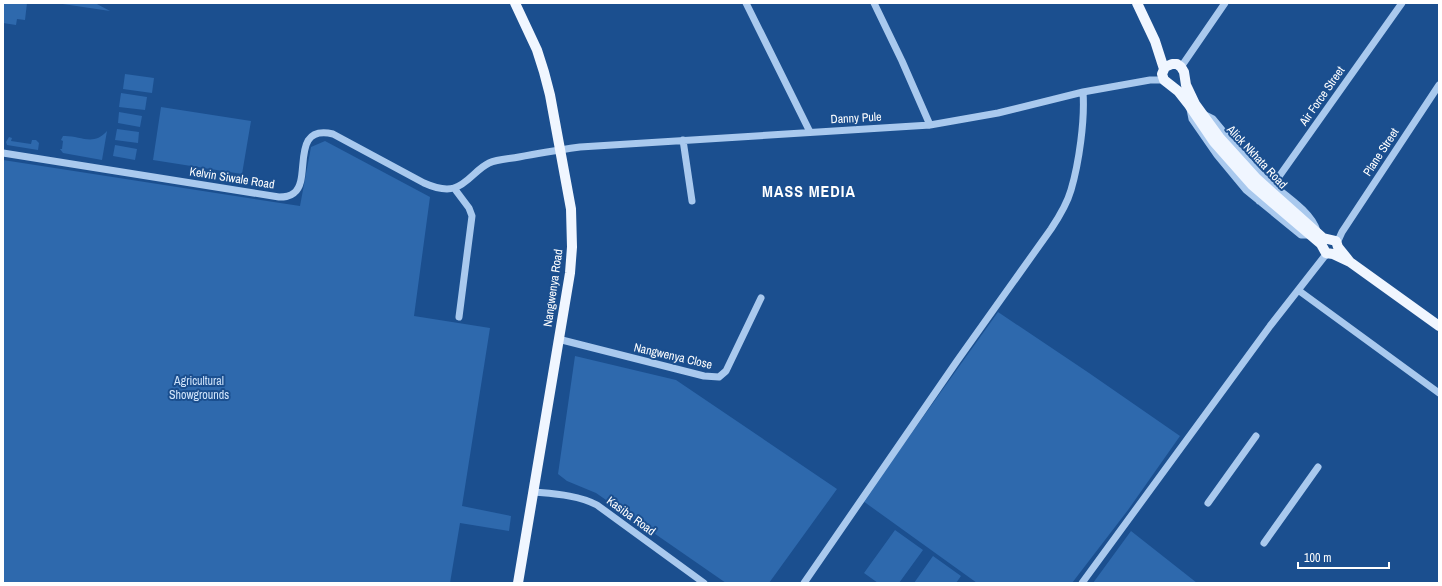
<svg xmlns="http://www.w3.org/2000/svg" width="1442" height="586" font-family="'Archivo Narrow',sans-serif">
<rect width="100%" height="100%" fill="#1b4f8f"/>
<path fill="#2e69ad" d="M3 3H27L25 20 17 19 16 25 3 23Z
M56 3H95L110 11Z
M125 74 154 78 152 93 123 89Z
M121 93 147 97 145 110 119 107Z
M161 107 251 121 242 174 153 160Z
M119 112 142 116 140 127 118 123Z
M117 129 139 132 138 143 115 140Z
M107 131 102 160 63 153 60 149H62L63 141 61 140 63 136C80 135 93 147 107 131Z
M9 137 12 138 11 141 31 144 32 140H36L39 143 38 150 7 145 6 142Z
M325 141 430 197 414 316 490 328 462 506 511 516 509 531 460 523 450 583H3V160L300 206 311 147Z
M115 145 137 149 135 160 113 156Z
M998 312 1089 373 1180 436 1128 510 1072 583H977L863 501Z
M575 356 676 380 837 489 769 583H726L596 493 567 481 558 474Z
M895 530 923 550 899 583H878L864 573Z
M1131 531 1197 583H1093Z
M933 556 961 576 956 583H914Z"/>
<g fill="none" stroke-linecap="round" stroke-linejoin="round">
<path stroke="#a9c9ee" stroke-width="7" d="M746 3 810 132
M874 3 902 61 930 125
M1181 67 1225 3
M1190 109 1192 119 1217 155 1246 190 1301 235H1310
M1205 115 1213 119C1228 137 1243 156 1259 173 1276 190 1311 209 1317 231
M683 140 692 201
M3 153 279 197C284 197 289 197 294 193 312 180 289 124 333 134L424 183C433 187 444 191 454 188 468 184 476 169 489 163 498 159 509 159 519 157 539 153 559 150 580 147L930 125 998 113 1083 92 1150 80H1164
M454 188 469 208 472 216 459 317
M1259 201 1273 185 1402 3
M1337 243 1342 232 1439 85
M1298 290 1439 393
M558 339 704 376 719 377 726 371 761 298
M533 492C555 494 578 495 597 505L704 583
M1208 503 1256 436
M1264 543 1318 467
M804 583 957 361 1051 229C1059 217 1067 204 1071 190 1079 163 1085 120 1083 92
M1082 583 1270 326 1324 257 1328 254"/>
<path stroke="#f0f6ff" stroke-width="10" d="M515 3 537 50 544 72 550 95 571 209 572 247 570 273 518 583
M1137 3 1155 41 1164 69
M1350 262 1338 247 1336 241 1323 238 1257 179 1219 137 1195 104 1186 85 1184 72 1181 67 1177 64H1172L1165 67 1162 74 1164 80 1178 91 1189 105 1214 142 1252 185 1321 244 1326 253 1333 254 1350 262 1439 326"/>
</g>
<g text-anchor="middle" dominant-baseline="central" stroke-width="4" stroke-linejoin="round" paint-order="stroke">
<g font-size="12" fill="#fff" stroke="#1b4f8f">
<text transform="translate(1322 96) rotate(-55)">Air Force Street</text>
<text transform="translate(856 118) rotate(-3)">Danny Pule</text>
<text transform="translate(1381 152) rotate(-57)">Plane Street</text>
<text transform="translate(1257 157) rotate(47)">Alick Nkhata Road</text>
<text transform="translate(232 178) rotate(9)">Kelvin Siwale Road</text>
<text transform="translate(553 288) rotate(-82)">Nangwenya Road</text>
<text transform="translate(673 356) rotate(13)">Nangwenya Close</text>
<text transform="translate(631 516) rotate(36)">Kasiba Road</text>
</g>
<g font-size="12" fill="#cfe3fa" stroke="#1b4f8f">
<text x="199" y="381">Agricultural<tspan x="199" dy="14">Showgrounds</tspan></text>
</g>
<g font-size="16" font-weight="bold" letter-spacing="1" fill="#fff" stroke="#1b4f8f">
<text x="809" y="191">MASS MEDIA</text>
</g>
</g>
<rect width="1442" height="586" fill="none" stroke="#ffffff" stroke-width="8"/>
<path d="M1298 562v6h91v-6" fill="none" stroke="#ffffff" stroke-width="2"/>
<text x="1304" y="562" font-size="12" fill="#ffffff" stroke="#1b4f8f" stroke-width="3" paint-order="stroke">100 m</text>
</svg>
